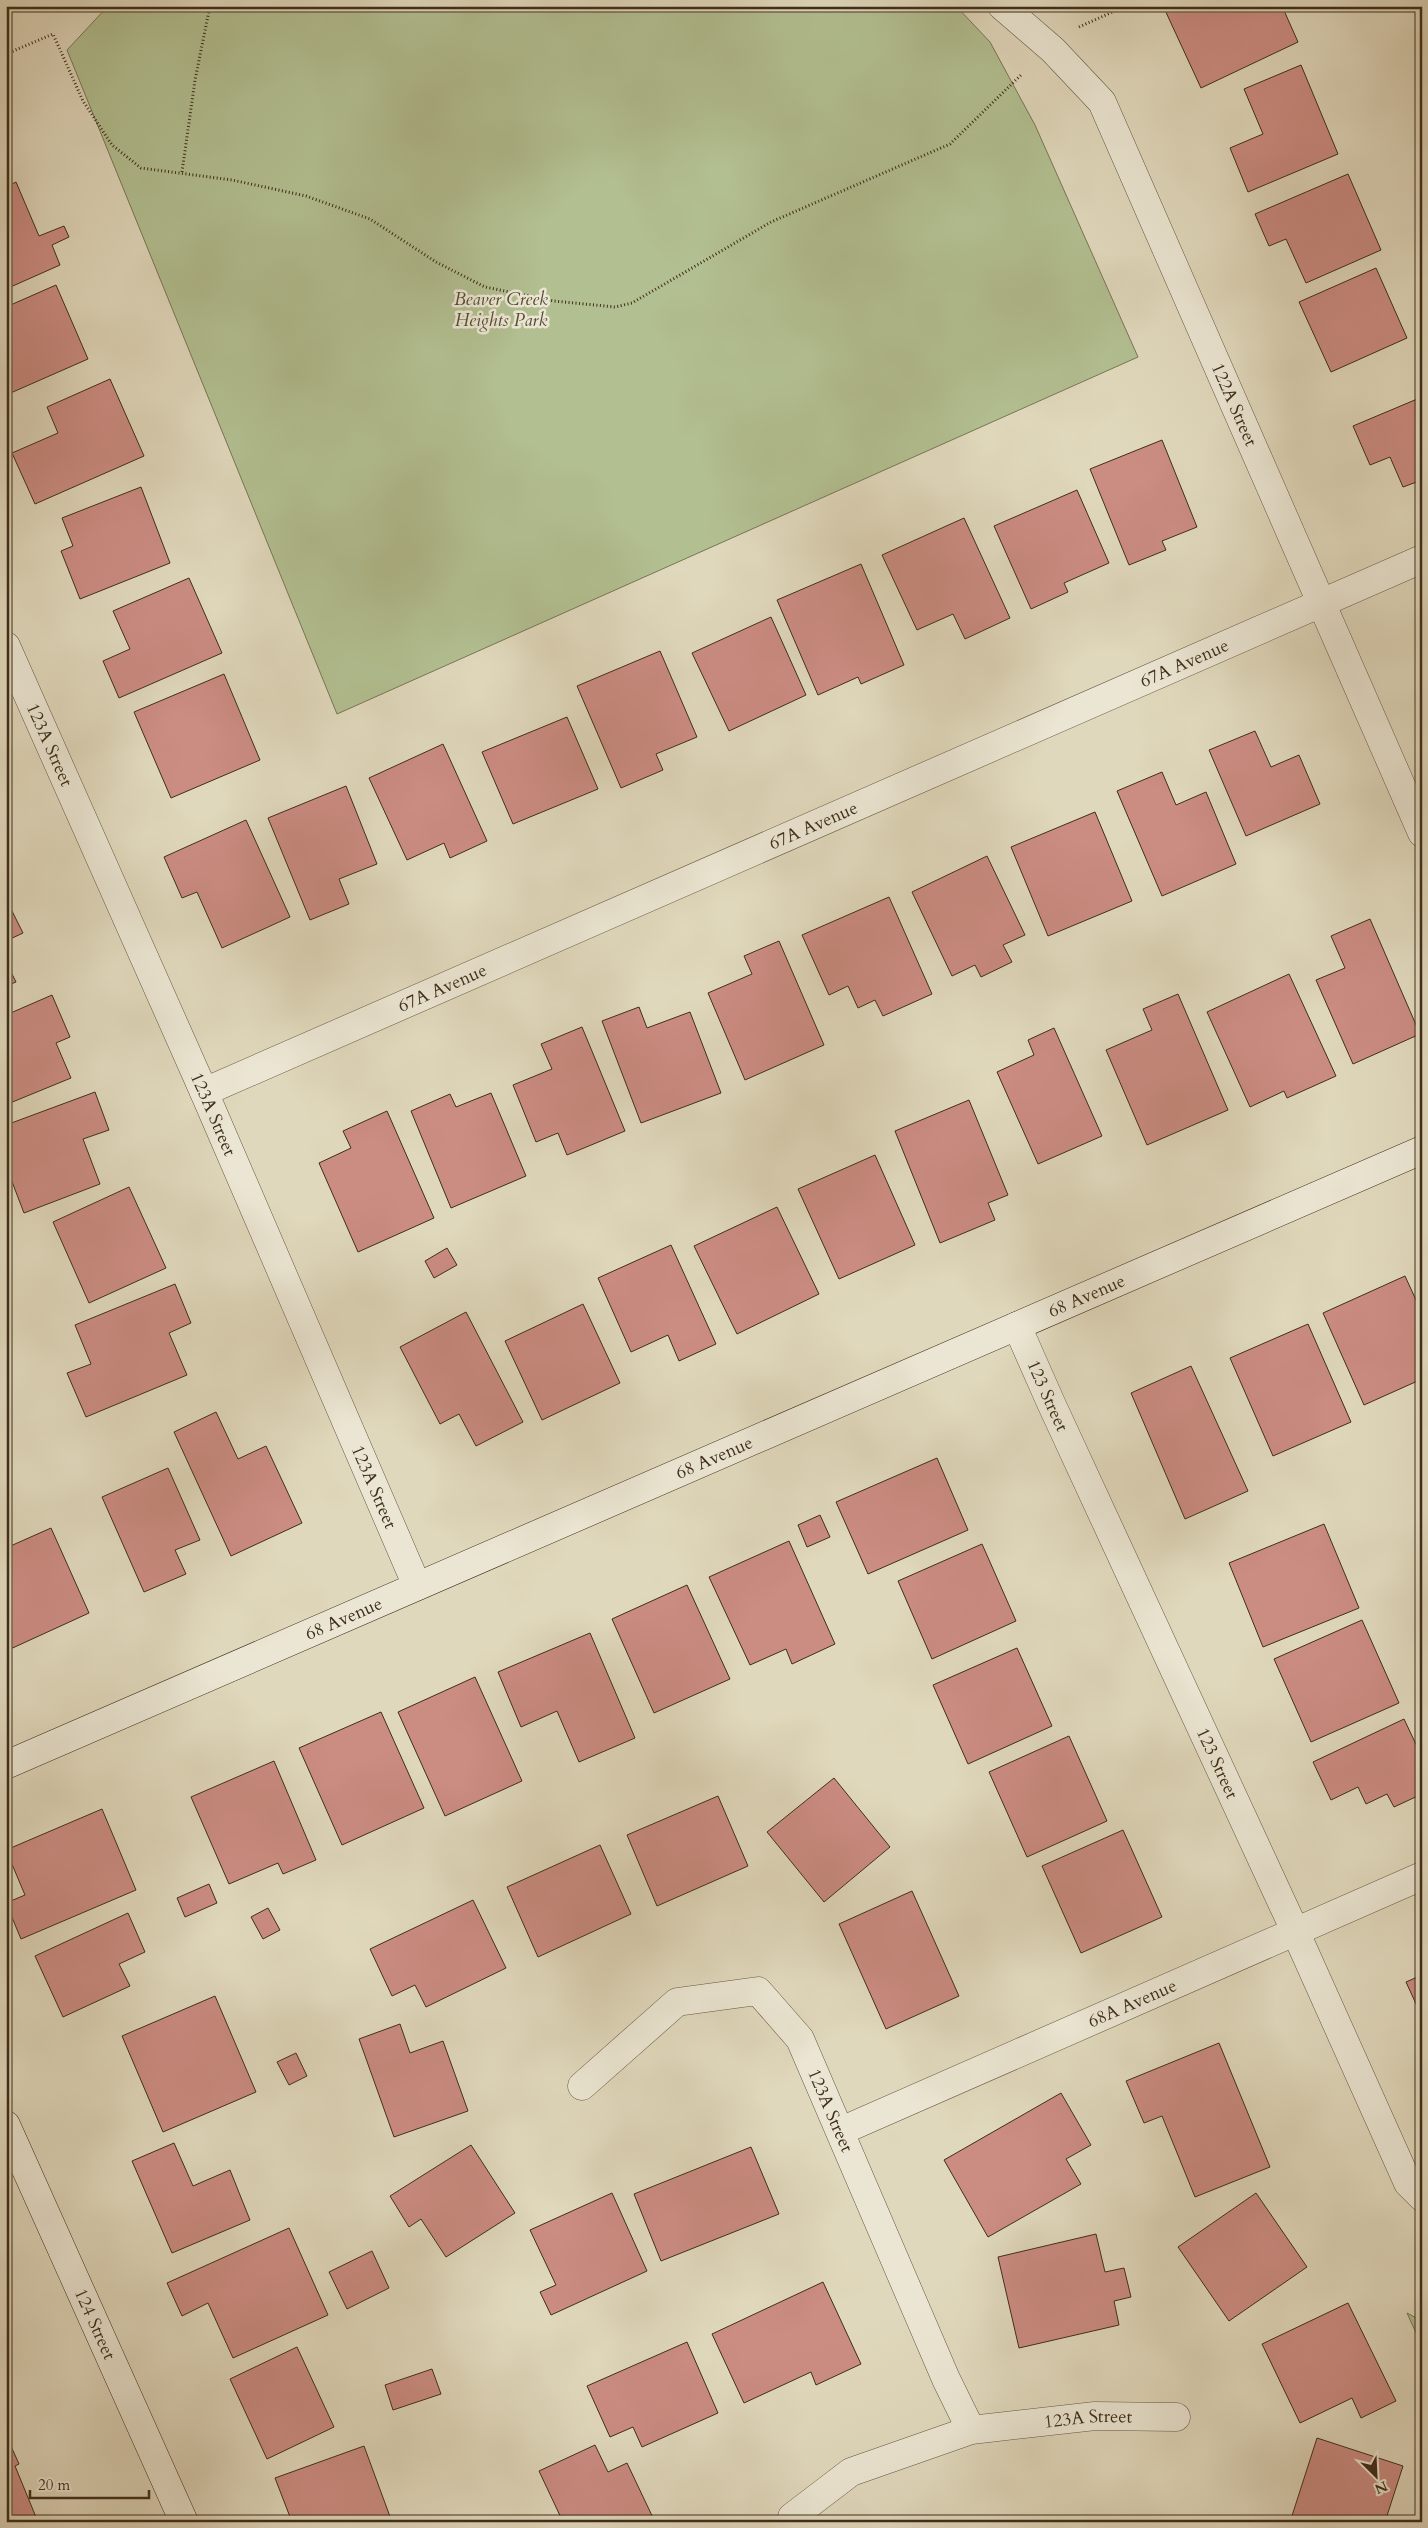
<svg xmlns="http://www.w3.org/2000/svg" width="1428" height="2528" font-family="Cardo,serif">
<rect width="100%" height="100%" fill="#e0d8bc"/>
<filter id="stains"><feTurbulence type="fractalNoise" baseFrequency=".004" numOctaves="4"/><feColorMatrix values="0 0 0 0 .2 0 0 0 0 .09 0 0 0 0 .02 0 0 0 .5 -.17"/></filter>
<radialGradient id="worn" r=".72"><stop offset=".6" stop-color="#630" stop-opacity="0"/><stop offset="1" stop-color="#630" stop-opacity=".3"/></radialGradient>
<path fill="#b2bf91" stroke="#787656" d="M108 6H956L990 42 1035 125 1138 357 337 714 67 50Z
M1407 2313 1422 2321V2346Z"/>
<path fill="#cb8c82" stroke="#3e2e1b" d="M1168 6H1282L1298 42 1201 88 1164 8Z
M1301 65 1338 154 1248 192 1230 148 1263 134 1244 89Z
M1348 174 1381 250 1306 283 1286 239 1269 246 1255 214Z
M16 182 39 236 64 226 69 237 52 245 60 265 6 289V187Z
M1376 268 1407 338 1331 372 1299 302Z
M56 285 88 359 6 395V307Z
M110 379 144 456 35 504 12 453 58 433 47 407Z
M1422 397V480L1403 487 1390 457 1370 465 1353 426Z
M1162 440 1197 527 1162 541 1166 550 1129 565 1090 469Z
M141 487 170 563 80 599 61 551 73 546 62 518Z
M1077 490 1109 563 1064 583 1068 592 1031 609 994 526Z
M964 518 1010 618 965 639 953 614 917 630 882 555Z
M861 564 904 665 861 684 858 677 818 695 777 600Z
M189 578 222 653 119 698 103 661 130 649 113 611Z
M771 617 806 695 729 731 692 653Z
M660 651 697 737 656 754 663 770 621 788 577 686Z
M224 674 260 760 171 798 134 712Z
M567 717 598 789 513 824 482 752Z
M1255 731 1271 767 1299 755 1320 804 1246 836 1209 750Z
M443 744 487 841 450 858 444 843 407 860 369 778Z
M1162 772 1176 805 1206 792 1236 864 1162 896 1117 791Z
M346 786 377 864 339 879 349 904 310 920 268 818Z
M1095 812 1132 901 1048 936 1011 847Z
M246 820 290 917 222 948 197 892 182 898 164 857Z
M987 856 1025 935 1003 945 1012 962 981 977 975 965 952 976 912 892Z
M889 897 932 994 883 1016 875 1000 858 1008 848 986 829 995 802 935Z
M6 899 23 933 6 941Z
M1370 919 1420 1034 1353 1064 1316 980 1345 968 1331 936Z
M779 941 824 1045 745 1080 708 993 752 974 744 956Z
M6 962 16 982 6 986Z
M1289 974 1336 1076 1287 1098 1284 1091 1250 1107 1207 1012Z
M1178 994 1228 1110 1147 1145 1106 1050 1152 1030 1143 1009Z
M52 995 70 1037 56 1043 71 1078 10 1103 6 1095V1015Z
M639 1007 647 1028 690 1012 721 1093 641 1123 602 1021Z
M582 1027 625 1131 567 1155 558 1133 536 1142 513 1085 552 1069 541 1044Z
M1054 1028 1102 1136 1038 1164 997 1072 1034 1055 1028 1040Z
M95 1092 109 1130 83 1139 100 1184 24 1213 6 1166V1125Z
M491 1093 526 1176 451 1208 411 1111 450 1094 456 1107Z
M969 1100 1008 1195 988 1203 995 1220 940 1243 895 1131Z
M387 1111 434 1218 358 1252 319 1163 351 1148 343 1131Z
M875 1155 915 1245 839 1279 798 1189Z
M129 1187 166 1268 89 1303 53 1222Z
M777 1207 819 1294 737 1334 694 1246Z
M671 1245 716 1344 679 1361 668 1335 631 1352 598 1278Z
M447 1248 457 1265 434 1278 425 1261Z
M1405 1276 1422 1313V1379L1364 1405 1323 1313Z
M175 1284 191 1323 169 1333 187 1375 86 1417 67 1373 91 1364 75 1325Z
M583 1304 620 1383 542 1420 505 1341Z
M466 1312 523 1422 476 1446 459 1414 440 1424 400 1347Z
M1308 1324 1351 1422 1273 1456 1230 1358Z
M1191 1366 1248 1491 1185 1519 1131 1393Z
M216 1412 238 1459 266 1446 302 1523 231 1556 174 1432Z
M937 1458 968 1530 868 1574 836 1502Z
M168 1468 200 1540 175 1550 186 1574 144 1592 102 1497Z
M820 1515 830 1537 807 1547 798 1525Z
M1324 1524 1359 1608 1263 1647 1229 1563Z
M51 1528 89 1613 6 1651V1548Z
M789 1541 835 1644 792 1664 786 1649 750 1665 709 1577Z
M982 1544 1016 1621 932 1659 898 1581Z
M687 1585 730 1679 654 1713 612 1619Z
M1362 1620 1399 1703 1311 1742 1274 1659Z
M590 1633 635 1738 579 1762 557 1711 521 1727 498 1672Z
M1017 1648 1052 1726 968 1764 933 1685Z
M475 1677 522 1781 445 1816 398 1712Z
M381 1712 424 1808 342 1845 299 1748Z
M1404 1719 1422 1757V1794L1394 1807 1387 1794 1366 1804 1358 1787 1331 1800 1313 1762Z
M1069 1736 1107 1821 1027 1857 989 1772Z
M274 1761 316 1860 283 1874 278 1863 229 1884 191 1797Z
M834 1778 890 1847 824 1902 767 1832Z
M718 1796 748 1866 657 1906 627 1835Z
M102 1809 136 1890 21 1939 6 1903 25 1895 6 1850Z
M1123 1830 1162 1917 1081 1953 1042 1866Z
M600 1845 631 1914 538 1957 507 1887Z
M209 1884 217 1903 185 1917 177 1898Z
M912 1891 959 1996 886 2029 839 1924Z
M473 1900 506 1968 426 2007 415 1985 392 1996 370 1949Z
M268 1908 280 1930 263 1939 251 1917Z
M128 1913 145 1952 119 1964 130 1986 63 2017 35 1956Z
M1422 1975V2017L1406 1982Z
M215 1996 256 2092 163 2132 122 2036Z
M400 2024 410 2053 443 2041 468 2111 394 2137 359 2039Z
M1219 2043 1270 2167 1195 2197 1162 2116 1144 2123 1126 2081Z
M296 2053 307 2076 289 2085 277 2062Z
M1061 2093 1091 2145 1066 2159 1081 2184 988 2237 944 2160Z
M174 2143 193 2186 230 2170 250 2220 172 2253 132 2161Z
M471 2145 515 2213 446 2257 421 2219 409 2227 390 2196Z
M751 2147 779 2214 661 2261 634 2194Z
M612 2193 647 2271 551 2315 540 2292 556 2285 530 2230Z
M1256 2193 1307 2267 1229 2321 1178 2247Z
M289 2228 328 2315 233 2358 208 2303 182 2316 167 2283Z
M1096 2234 1105 2272 1124 2268 1131 2297 1114 2301 1119 2325 1019 2348 998 2257Z
M372 2251 389 2288 347 2309 329 2272Z
M823 2282 861 2364 816 2385 811 2372 744 2403 712 2334Z
M1348 2303 1396 2401 1361 2418 1352 2398 1300 2423 1262 2344Z
M687 2342 718 2413 642 2447 633 2427 610 2437 587 2386Z
M297 2347 334 2427 267 2459 230 2379Z
M432 2369 441 2394 393 2410 385 2385Z
M6 2435 19 2464 15 2466 38 2522H6Z
M1317 2438 1403 2466 1385 2522H1290Z
M595 2445 608 2472 627 2463 655 2522H563L539 2471Z
M364 2446 392 2522H292L275 2478Z"/>
<g fill="none" stroke-linecap="round" stroke-linejoin="round">
<g stroke="#665843" stroke-width="29">
<g id="street">
<path id="s1" d="M1002 6 1053 50 1102 102 1422 833"/>
<path id="s2" d="M6 646 204 1092 417 1586"/>
<path id="s3" d="M204 1092 1422 559"/>
<path id="s4" d="M1017 1326 1051 1403 1296 1933 1408 2183 1422 2197"/>
<path id="s5" d="M582 2086 677 2002 758 1991 800 2039 946 2379 971 2430"/>
<path id="s6" d="M841 2131 1422 1876"/>
<path id="s7" d="M792 2517 851 2472 971 2430 1095 2416 1176 2417"/>
</g>
</g>
<g stroke="#3e2e1b" stroke-width="29">
<g id="secondary">
<path id="s8" d="M6 1765 1422 1150"/>
<path id="s9" d="M6 2125 184 2522"/>
</g>
</g>
<path stroke="#3e2e1b" stroke-width="3" stroke-dasharray="1 2.5" stroke-linecap="butt" d="M1079 27 1126 6
M6 54 53 34 83 101 112 145 141 168 232 180 306 196 370 219 436 262 485 287 554 301 615 307 632 303 771 222 950 144 1021 75
M182 172 195 80 210 6"/>
<use href="#street" stroke="#ebe6d3" stroke-width="28"/>
<use href="#secondary" stroke="#ebe6d3" stroke-width="28"/>
</g>
<g text-anchor="middle" dominant-baseline="central" stroke-width="5" stroke-linejoin="round" paint-order="stroke">
<g font-size="18" font-style="italic" fill="#554b33" stroke="#ebe6d3">
<text x="501" y="299">Beaver Creek<tspan x="501" dy="21">Heights Park</tspan></text>
</g>
<g font-size="18" fill="#3e2e1b" stroke="#ebe6d3">
<text stroke="none"><textPath href="#s1" startOffset="469">122A Street</textPath></text>
<text stroke="none"><textPath href="#s3" startOffset="1070">67A Avenue</textPath></text>
<text stroke="none"><textPath href="#s2" startOffset="108">123A Street</textPath></text>
<text stroke="none"><textPath href="#s3" startOffset="665">67A Avenue</textPath></text>
<text stroke="none"><textPath href="#s3" startOffset="260">67A Avenue</textPath></text>
<text stroke="none"><textPath href="#s2" startOffset="512">123A Street</textPath></text>
<text stroke="none"><textPath href="#s8" startOffset="1178">68 Avenue</textPath></text>
<text stroke="none"><textPath href="#s4" startOffset="76">123 Street</textPath></text>
<text stroke="none"><textPath href="#s8" startOffset="772">68 Avenue</textPath></text>
<text stroke="none"><textPath href="#s2" startOffset="918">123A Street</textPath></text>
<text stroke="none"><textPath href="#s8" startOffset="368">68 Avenue</textPath></text>
<text stroke="none"><textPath href="#s4" startOffset="481">123 Street</textPath></text>
<text stroke="none"><textPath href="#s6" startOffset="318">68A Avenue</textPath></text>
<text stroke="none"><textPath href="#s5" startOffset="350">123A Street</textPath></text>
<text stroke="none"><textPath href="#s9" startOffset="218">124 Street</textPath></text>
<text stroke="none"><textPath href="#s7" startOffset="319">123A Street</textPath></text>
</g>
</g>
<rect width="1428" height="2528" fill="none" stroke="#e0d8bc" stroke-width="25"/>
<rect x="8" y="8" width="1413" height="2513" fill="none" stroke="#3e2e1b" stroke-width="2.5"/>
<rect x="12" y="12" width="1403" height="2503" fill="none" stroke="#3e2e1b"/>
<g transform="translate(1376 2476) rotate(156)" stroke="#ebe6d3" stroke-width="4" paint-order="stroke">
<path d="M0-4L9 19L0 12L-9 19Z" fill="#3e2e1b"/>
<text y="-8" font-size="14" font-weight="bold" text-anchor="middle" fill="#3e2e1b">N</text>
</g>
<path d="M30 2490v8h119v-8" fill="none" stroke="#3e2e1b" stroke-width="2.5"/>
<text x="38" y="2490" font-size="15" fill="#3e2e1b" stroke="#ebe6d3" stroke-width="4" paint-order="stroke">20 m</text>
<rect width="100%" height="100%" filter="url(#stains)"/>
<rect width="100%" height="100%" fill="url(#worn)"/>
</svg>
